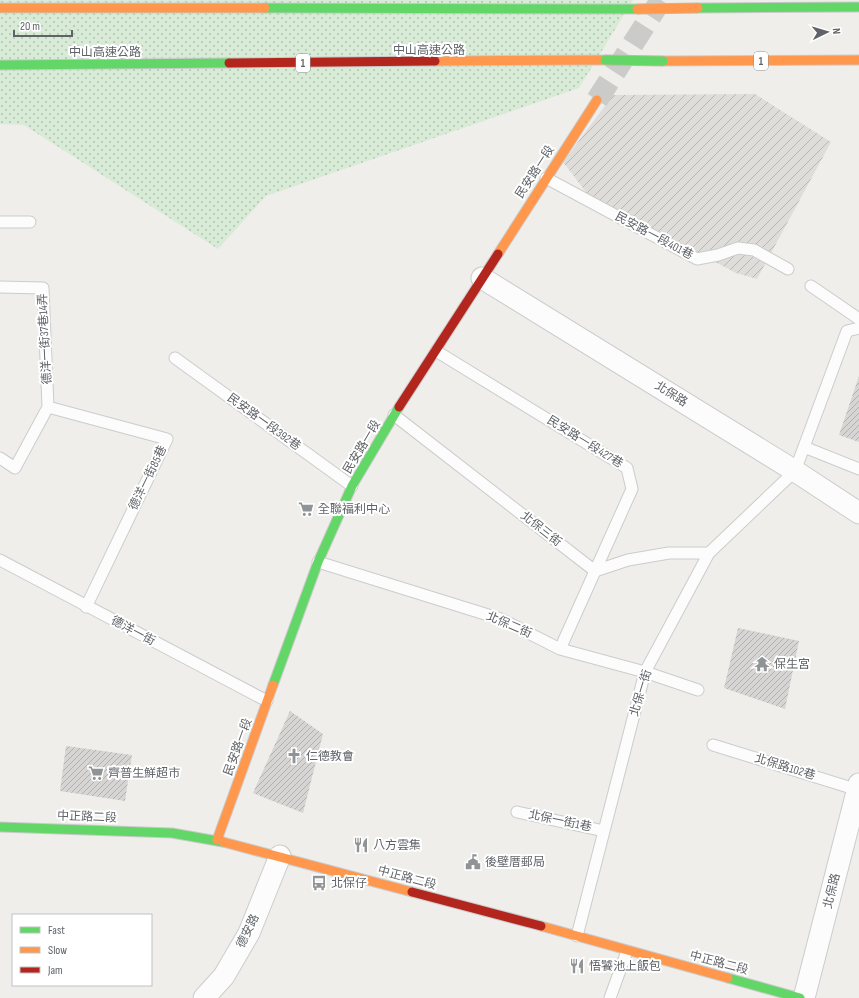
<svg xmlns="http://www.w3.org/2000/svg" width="859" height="998" font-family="'Sofia Sans Condensed','Noto Sans TC',sans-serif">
<defs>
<pattern id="industrial-furrows" width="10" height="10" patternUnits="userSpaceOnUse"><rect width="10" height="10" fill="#dfddda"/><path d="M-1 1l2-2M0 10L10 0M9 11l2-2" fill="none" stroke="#b8b7b5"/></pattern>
<pattern id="grass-dots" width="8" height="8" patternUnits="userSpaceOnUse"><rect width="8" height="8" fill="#d8ebd6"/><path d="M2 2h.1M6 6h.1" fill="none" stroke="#b2c2b1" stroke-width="1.8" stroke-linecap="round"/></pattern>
<pattern id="building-hatch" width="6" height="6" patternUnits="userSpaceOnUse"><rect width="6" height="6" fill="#d6d5d3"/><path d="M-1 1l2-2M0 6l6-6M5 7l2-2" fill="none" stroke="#b1b0af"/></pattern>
</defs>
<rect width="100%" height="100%" fill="#efeeea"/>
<path fill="url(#industrial-furrows)" d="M755 94 831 142 757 279 736 273 589 196 563 162 613 95Z"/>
<path fill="url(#grass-dots)" d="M0 0H633L579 88 266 196 218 249 24 125 0 124Z"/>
<path fill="url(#building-hatch)" d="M859 376V442L839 435Z
M738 628 799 641 785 709 724 688Z
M290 711 323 734 303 813 253 793Z
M66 746 132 755 125 801 60 791Z"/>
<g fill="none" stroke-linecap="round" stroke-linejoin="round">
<path stroke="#cbcbca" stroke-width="22" stroke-dasharray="22 11" stroke-linecap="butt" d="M597 100 661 0"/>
<g stroke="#cbcccc" stroke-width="13">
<path id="lane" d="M546 178 697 259 718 255 738 248 754 250 788 269
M0 222H30
M811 286 859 319
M0 287 43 288 48 407
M436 351 627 468 632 489 560 649
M175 358 352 486
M48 407 167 439 86 607
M394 415 595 571 628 560 669 553H709
M804 447 859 469
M0 458 15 468 48 407
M0 560 267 701
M318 562 501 619 560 649 645 672 698 690
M713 745 858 790
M517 812 604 831
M577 936 645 672 709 553 795 471 847 331 859 328
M610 998 627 951"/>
</g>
<g stroke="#cbcccc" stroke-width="23">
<path id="street" d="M482 278 795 471 859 513
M204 998 224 976 249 933 280 856
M804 998 859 784"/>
</g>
<g stroke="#cacacb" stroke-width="11">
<path id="fast" d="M265 8 637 9
M698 8 859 7
M0 65 229 63
M273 685 318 562 352 486 399 407
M0 827 172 833 223 842
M728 978 800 998"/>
</g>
<g stroke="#cacacb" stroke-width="11">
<path id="slow" d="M0 8H265
M435 61 605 60
M663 61 859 60
M498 254 597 100
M217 840 273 685
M223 842 412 892
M541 926 728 978"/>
</g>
<g stroke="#cacacb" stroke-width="11">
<path id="jam" d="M229 63 435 61
M399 407 498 254
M412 892 541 926"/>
</g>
<use href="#lane" stroke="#fdfcfc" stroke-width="11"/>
<use href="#street" stroke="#fdfcfc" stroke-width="21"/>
<use href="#fast" stroke="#63d668" stroke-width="9"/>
<use href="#slow" stroke="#ff974d" stroke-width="9"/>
<use href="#jam" stroke="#b3261e" stroke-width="9"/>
<g stroke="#c8b996" stroke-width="11" stroke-linecap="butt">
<path id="fast-bridge" d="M605 60 663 61"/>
</g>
<g stroke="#c8b996" stroke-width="11" stroke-linecap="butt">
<path id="slow-bridge" d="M637 9 698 8"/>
</g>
<use href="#fast-bridge" stroke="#63d668" stroke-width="9"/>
<use href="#slow-bridge" stroke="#ff974d" stroke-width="9"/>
</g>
<defs>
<g id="supermarket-bare" transform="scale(1.2)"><path d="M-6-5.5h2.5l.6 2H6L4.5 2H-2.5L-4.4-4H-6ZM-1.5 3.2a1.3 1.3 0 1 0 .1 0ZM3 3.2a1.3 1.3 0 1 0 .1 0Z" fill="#919496" stroke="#fff" stroke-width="2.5" paint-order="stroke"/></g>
<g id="temple-bare" transform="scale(1.2)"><path d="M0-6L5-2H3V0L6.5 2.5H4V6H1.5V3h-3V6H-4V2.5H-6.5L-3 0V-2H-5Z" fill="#919496" stroke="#fff" stroke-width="2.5" paint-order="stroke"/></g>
<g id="church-bare" transform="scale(1.2)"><path d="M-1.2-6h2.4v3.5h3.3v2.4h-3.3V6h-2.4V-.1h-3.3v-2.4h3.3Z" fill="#919496" stroke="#fff" stroke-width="2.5" paint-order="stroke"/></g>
<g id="restaurant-bare" transform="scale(1.2)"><path d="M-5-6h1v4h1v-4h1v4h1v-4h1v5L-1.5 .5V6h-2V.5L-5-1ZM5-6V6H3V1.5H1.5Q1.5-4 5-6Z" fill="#919496" stroke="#fff" stroke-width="2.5" paint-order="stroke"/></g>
<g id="civic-bare" transform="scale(1.2)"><path d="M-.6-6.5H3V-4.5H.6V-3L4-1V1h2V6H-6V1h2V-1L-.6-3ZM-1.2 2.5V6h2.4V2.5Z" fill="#919496" stroke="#fff" stroke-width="2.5" paint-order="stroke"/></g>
<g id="bus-bare" transform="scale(1.2)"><path d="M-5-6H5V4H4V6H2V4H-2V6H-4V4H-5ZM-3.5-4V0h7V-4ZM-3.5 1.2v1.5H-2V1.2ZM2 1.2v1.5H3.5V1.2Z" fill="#919496" stroke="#fff" stroke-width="2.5" paint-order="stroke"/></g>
</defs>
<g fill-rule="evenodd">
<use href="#supermarket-bare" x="306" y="509"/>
<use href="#temple-bare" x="762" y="664"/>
<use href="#church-bare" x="294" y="756"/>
<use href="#supermarket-bare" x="96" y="773"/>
<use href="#restaurant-bare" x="361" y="845"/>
<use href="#civic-bare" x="473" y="862"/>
<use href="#bus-bare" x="319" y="883"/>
<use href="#restaurant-bare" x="577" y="966"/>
</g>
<g text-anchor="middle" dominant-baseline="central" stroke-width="4" stroke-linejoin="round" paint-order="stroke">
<g fill="#fff" stroke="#8f9295" stroke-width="1">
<rect x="754" y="52" width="14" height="18" rx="3"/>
<rect x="296" y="54" width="14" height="18" rx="3"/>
</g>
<g font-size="11" font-weight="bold" fill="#5f6368">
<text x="761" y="61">1</text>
<text x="303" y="63">1</text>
</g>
<g font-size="12" fill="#5f6368" stroke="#fff">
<text x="429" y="50">中山高速公路</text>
<text x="105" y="52">中山高速公路</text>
<text transform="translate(535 172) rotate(-57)">民安路一段</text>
<text transform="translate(654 236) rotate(28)">民安路一段401巷</text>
<text transform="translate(45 339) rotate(-93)">德洋一街37巷14弄</text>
<text transform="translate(671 394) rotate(32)">北保路</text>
<text transform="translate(264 422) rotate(36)">民安路一段392巷</text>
<text transform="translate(585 442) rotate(32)">民安路一段427巷</text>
<text transform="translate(362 447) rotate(-59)">民安路一段</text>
<text transform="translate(148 478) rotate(-64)">德洋一街85巷</text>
<text transform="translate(541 529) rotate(38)">北保三街</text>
<text transform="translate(509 625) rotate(23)">北保二街</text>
<text transform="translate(133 631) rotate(28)">德洋一街</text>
<text transform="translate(641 693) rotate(-73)">北保一街</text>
<text transform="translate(238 747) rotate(-70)">民安路一段</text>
<text transform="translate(785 767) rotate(17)">北保路102巷</text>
<text transform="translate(87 817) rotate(2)">中正路二段</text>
<text transform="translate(560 821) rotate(12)">北保一街1巷</text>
<text transform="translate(407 878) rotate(15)">中正路二段</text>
<text transform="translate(832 891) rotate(-76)">北保路</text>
<text transform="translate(248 931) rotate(-64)">德安路</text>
<text transform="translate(719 963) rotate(15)">中正路二段</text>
</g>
<g font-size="12" fill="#5f6368" stroke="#fff" text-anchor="start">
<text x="318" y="509">全聯福利中心</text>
<text x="774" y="664">保生宮</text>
<text x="306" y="756">仁德教會</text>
<text x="108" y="773">齊普生鮮超市</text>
<text x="373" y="845">八方雲集</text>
<text x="485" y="862">後壁厝郵局</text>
<text x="331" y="883">北保仔</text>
<text x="589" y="966">悟饕池上飯包</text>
</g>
</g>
<rect x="12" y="914" width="140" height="72" fill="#ffffff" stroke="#bfc1c3"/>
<rect x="20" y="927" width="20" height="6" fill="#63d668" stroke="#bfc1c3"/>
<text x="48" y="934" font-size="12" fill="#5f6368">Fast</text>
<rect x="20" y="947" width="20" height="6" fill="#ff974d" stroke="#bfc1c3"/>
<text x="48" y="954" font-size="12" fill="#5f6368">Slow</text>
<rect x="20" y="967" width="20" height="6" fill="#b3261e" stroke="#bfc1c3"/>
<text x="48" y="974" font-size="12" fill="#5f6368">Jam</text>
<g transform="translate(827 32) rotate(85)" stroke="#ffffff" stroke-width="3" paint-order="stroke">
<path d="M0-3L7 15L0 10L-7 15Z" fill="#5f6368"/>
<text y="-6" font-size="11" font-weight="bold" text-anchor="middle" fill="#5f6368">N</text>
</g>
<path d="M14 30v6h58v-6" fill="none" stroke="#5f6368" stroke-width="2"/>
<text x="20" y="30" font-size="12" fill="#5f6368" stroke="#ffffff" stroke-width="3" paint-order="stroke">20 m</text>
</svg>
